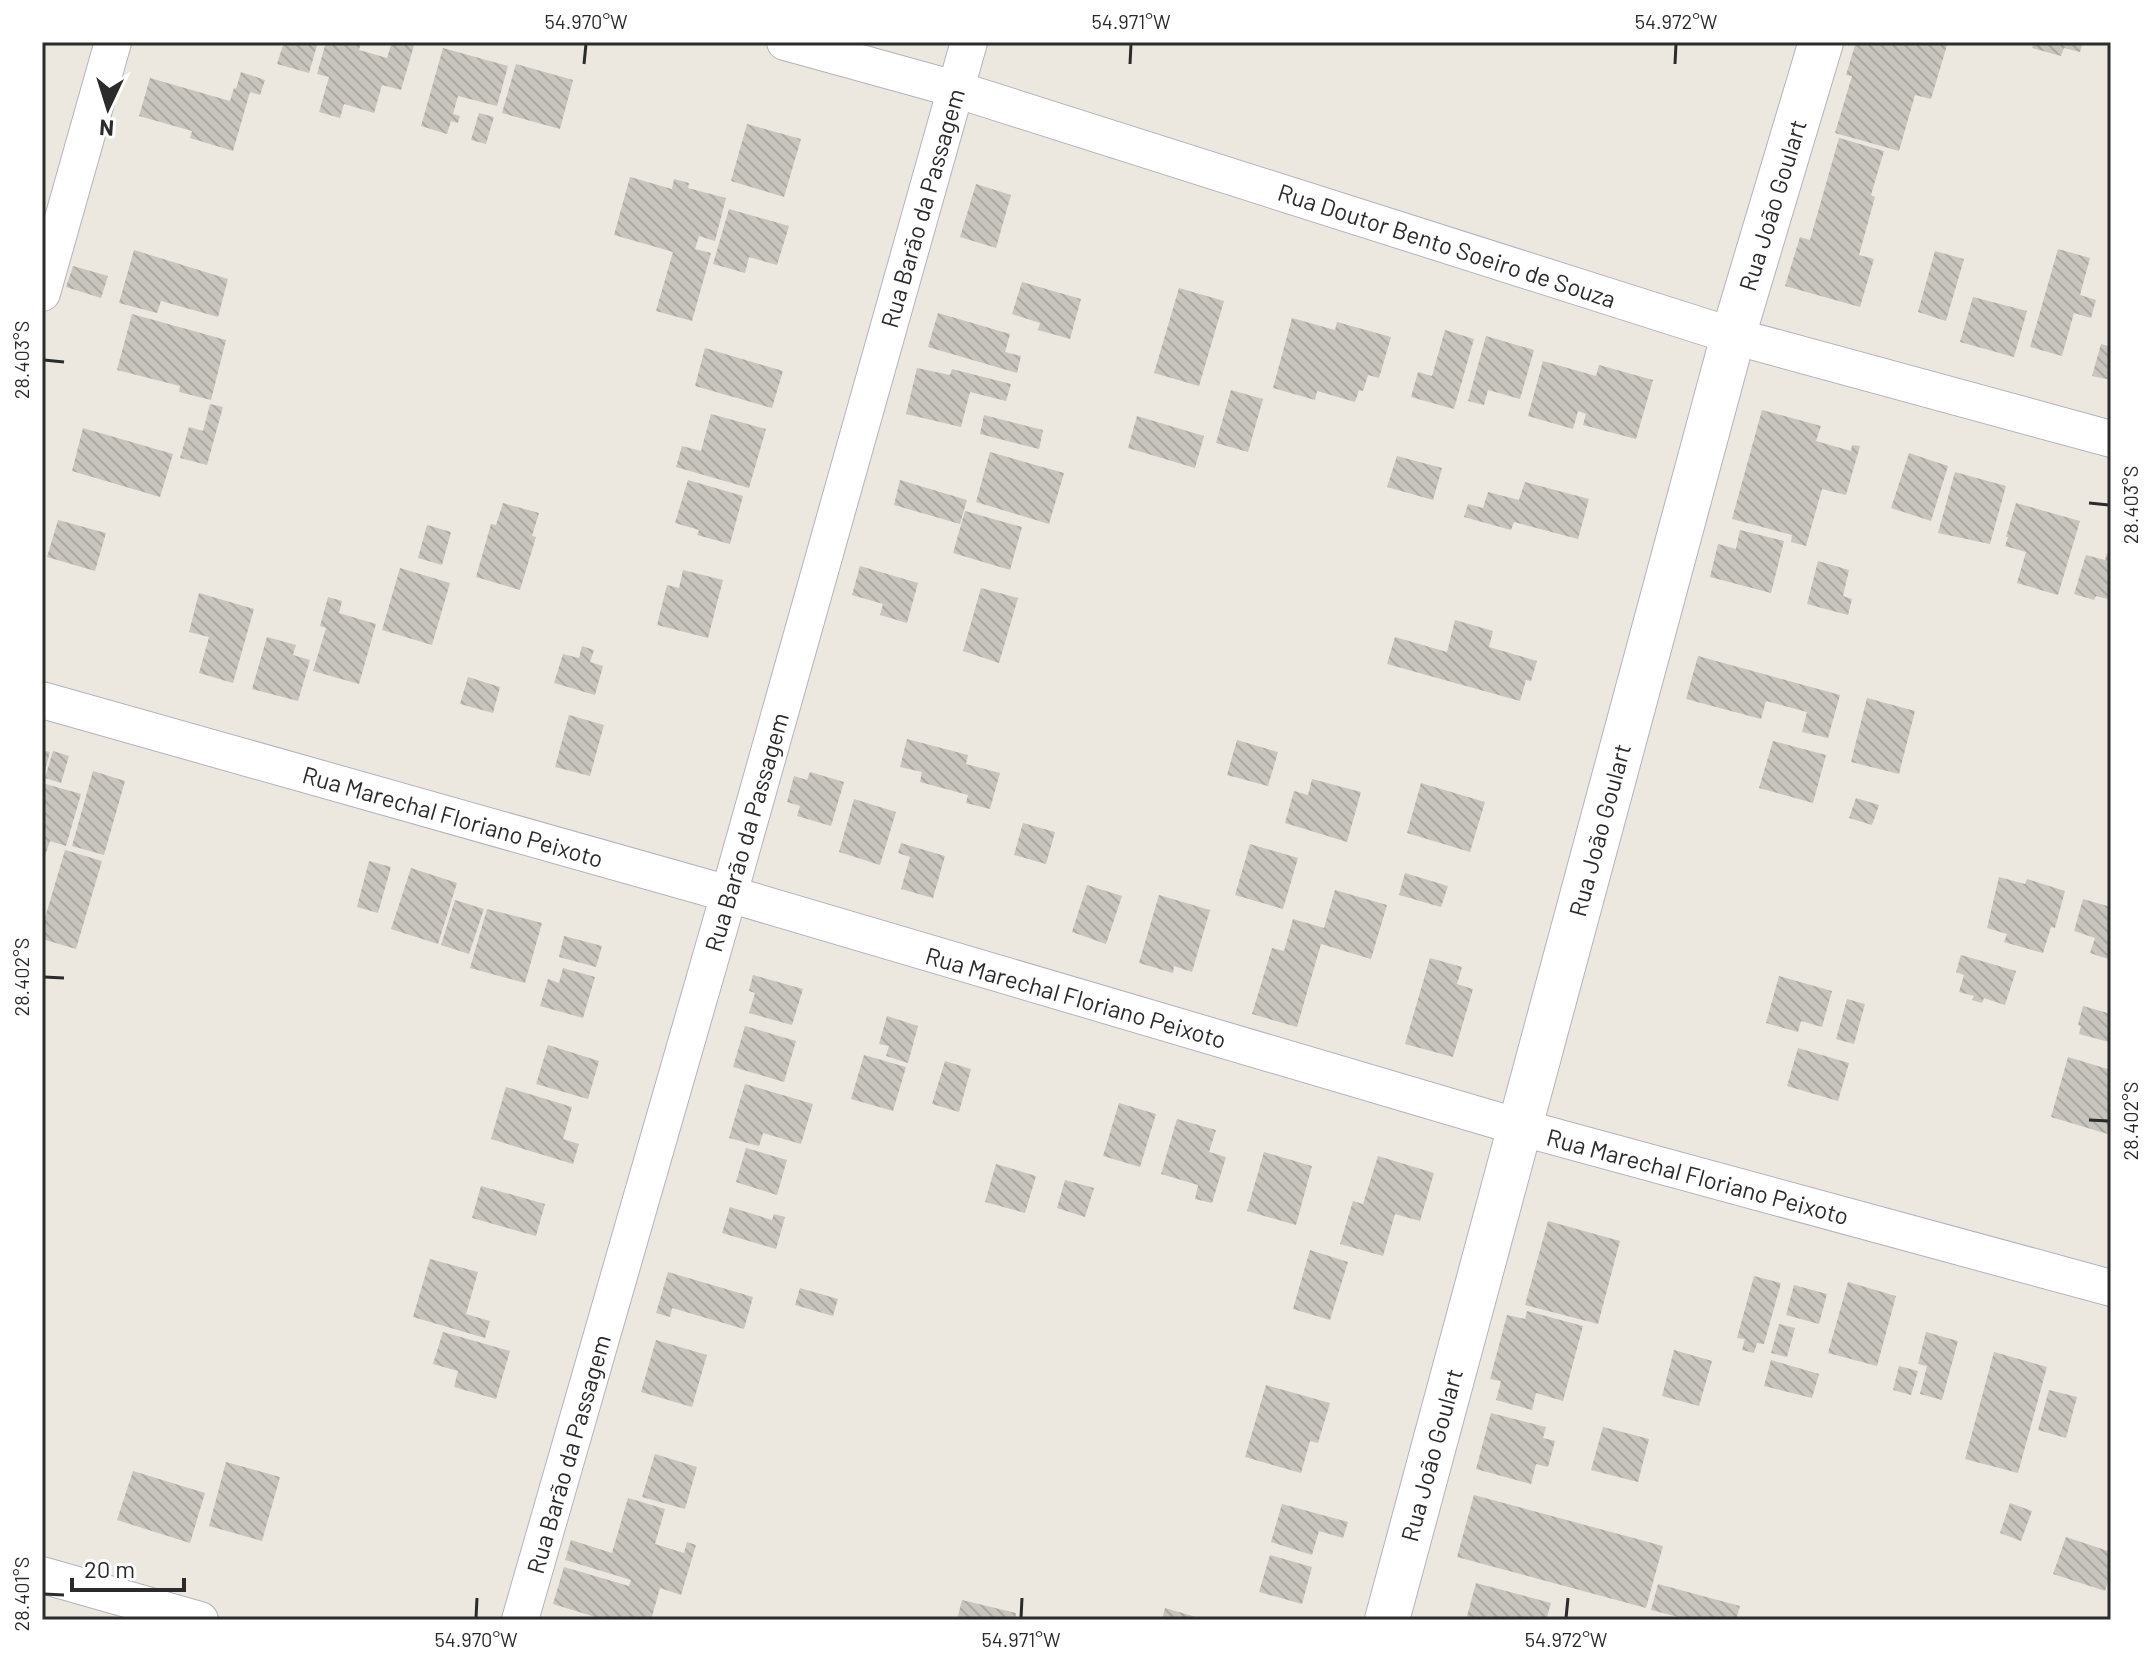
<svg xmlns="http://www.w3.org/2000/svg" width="2153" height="1662" font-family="Barlow,sans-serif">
<defs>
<pattern id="building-back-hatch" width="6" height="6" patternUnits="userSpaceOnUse" patternTransform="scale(2)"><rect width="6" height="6" fill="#c8c4be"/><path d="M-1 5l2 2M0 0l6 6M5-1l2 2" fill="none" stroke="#aca9a3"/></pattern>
</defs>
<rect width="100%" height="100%" fill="#ece8df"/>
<path fill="url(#building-back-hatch)" d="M284 42H318L309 73 277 64Z
M326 42H361L359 50 387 58 392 42H415L401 90 382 85 374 113 344 104 340 118 319 112 329 77 317 74Z
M1856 42H1948L1931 99 1915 95 1899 151 1835 133 1852 76 1846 75Z
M2034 42H2083L2080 52 2064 48 2061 56 2032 48Z
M443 48 508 66 497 106 458 96 453 114 460 116 458 123 451 121 447 134 421 126Z
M516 64 573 80 560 129 502 113Z
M241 72 265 80 260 95 250 92 233 151 190 138 192 131 139 116 150 78 230 101 234 88 236 89Z
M479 113 494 117 486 144 471 140Z
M747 124 801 139 784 197 731 181Z
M1839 138 1884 151 1871 195 1875 197 1859 255 1874 259 1860 307 1785 286 1800 237 1810 240Z
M630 177 672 189 674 179 689 183 688 188 726 198 715 241 699 236 695 249 711 253 692 321 656 311 673 252 614 235Z
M976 184 1011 195 996 248 960 237Z
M729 209 789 226 777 265 749 257 745 273 713 264Z
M2058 249 2090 258 2080 295 2096 300 2091 318 2074 313 2062 356 2030 347Z
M134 250 228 279 218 317 161 301 157 313 119 303Z
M1935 251 1964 259 1946 321 1918 312Z
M73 266 108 276 101 298 66 287Z
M1022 282 1081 299 1070 339 1038 330 1040 323 1012 314Z
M1179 288 1224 301 1199 386 1154 373Z
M1973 297 2027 311 2014 357 1960 342Z
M938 313 1010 334 1005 352 1021 356 1017 373 928 347Z
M132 314 226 340 211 400 179 392 180 386 117 370Z
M1292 318 1335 330 1337 322 1391 337 1379 378 1368 375 1363 391 1359 390 1355 402 1317 391 1315 400 1273 388Z
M1445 330 1474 339 1454 409 1411 397 1418 372 1432 376Z
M1486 336 1534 350 1520 399 1488 390 1484 405 1468 401Z
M2101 344 2111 347V380L2092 376Z
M705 348 783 371 772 408 695 386Z
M1543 361 1596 376 1599 365 1653 380 1636 439 1583 425 1586 414 1578 411 1573 429 1528 416Z
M917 368 950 375 952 369 1011 384 1006 401 970 392 961 427 906 414Z
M1231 390 1263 399 1248 452 1216 443Z
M210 404 223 407 207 465 180 458 189 427 203 431Z
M1762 410 1821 426 1816 441 1851 451 1852 445 1860 446 1846 495 1822 489 1806 546 1791 542 1792 535 1732 519Z
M711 414 766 429 749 488 676 467 682 446 701 451Z
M984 415 1043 430 1039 449 980 434Z
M1137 416 1204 436 1195 468 1128 448Z
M83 428 173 454 160 497 72 471Z
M990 452 1064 473 1049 524 976 502Z
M1909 453 1948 466 1931 521 1891 508Z
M1397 456 1442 468 1433 500 1387 487Z
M1955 472 2006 486 1990 544 1938 533Z
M688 480 743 496 730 544 697 535 699 530 675 523Z
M900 480 967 500 960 524 894 505Z
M1525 482 1589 499 1578 539 1514 522 1511 530 1464 517 1468 504 1483 508 1488 492 1519 500Z
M503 503 539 513 532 536 536 537 520 590 476 577 491 524 496 525Z
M2016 503 2080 521 2058 595 2017 583 2026 552 2005 546 2008 537H2006Z
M965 511 1022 527 1010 570 953 553Z
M58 520 106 533 95 571 47 557Z
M427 525 451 532 442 565 418 558Z
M1740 530 1784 541 1771 593 1710 577 1718 544 1736 549Z
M2107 553 2111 554V600L2096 596 2094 600 2074 594 2086 555 2105 560Z
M1818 561 1849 570 1843 596 1852 599 1848 615 1807 604Z
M860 566 918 583 907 623 880 615 883 604 852 595Z
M400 568 450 583 432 645 382 630Z
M683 570 723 580 708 638 657 625 667 585 679 588Z
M981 588 1018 598 999 663 963 651Z
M199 593 254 609 233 683 199 673 209 637 189 632Z
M328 597 342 601 339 613 376 624 359 684 313 671 326 628 320 626Z
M1455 620 1493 631 1489 647 1537 661 1531 681 1526 680 1520 701 1387 664 1395 637 1447 652Z
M267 637 296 645 293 655 310 660 298 701 252 689Z
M582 646 594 650 590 662 603 666 595 695 554 683 563 654 579 658Z
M1698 656 1840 695 1828 738 1802 732 1807 712 1766 701 1761 719 1686 699Z
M468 677 500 687 493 713 460 704Z
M1867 698 1915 711 1899 774 1851 762Z
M569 715 604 725 590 776 555 767Z
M907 739 968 755 966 764 1000 773 990 809 966 803 968 795 920 782 922 772 900 767Z
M1237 740 1278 752 1268 786 1227 775Z
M1773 741 1826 755 1813 803 1759 788Z
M42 750 50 752 43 778H42Z
M53 751 69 756 61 783 45 778Z
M93 771 125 781 104 855 72 846Z
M810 772 844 782 831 826 797 816 800 806 787 802 794 776 807 780Z
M1312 779 1361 792 1347 842 1285 823 1294 791 1308 795Z
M42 783 81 794 66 846 50 841 45 856 42 855Z
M1421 783 1485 802 1470 852 1407 833Z
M1856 798 1879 805 1872 825 1849 818Z
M854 799 896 812 880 865 839 852Z
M1023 823 1055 832 1046 864 1014 855Z
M901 843 945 856 933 898 901 889 910 857 898 853Z
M1250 844 1298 858 1283 909 1235 895Z
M65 850 102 861 76 949 42 939V928Z
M369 861 391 867 378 913 357 907Z
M411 868 457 883 438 944 391 929Z
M1405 873 1448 886 1441 907 1399 895Z
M1999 877 2025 884 2027 879 2065 891 2055 928 2051 927 2043 953 2004 942 2007 934 1987 928Z
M1087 885 1122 896 1106 944 1072 932Z
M1335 890 1387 905 1371 959 1321 944 1297 1027 1252 1014 1272 948 1284 951 1293 919 1324 928Z
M1159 895 1210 910 1192 972 1174 966 1173 973 1139 963Z
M2083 899 2111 907V960L2090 953 2095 938 2074 931Z
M455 900 484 909 469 954 441 945Z
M487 909 542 923 525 983 470 968Z
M564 936 602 946 596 967 559 957Z
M1961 955 2016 971 2005 1005 1984 998 1982 1003 1972 1000 1974 996 1959 992 1964 975 1956 972Z
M1430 958 1462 967 1457 984 1473 989 1453 1057 1405 1044Z
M563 968 595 977 583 1018 540 1006 548 979 559 983Z
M753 975 803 989 792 1025 749 1013 755 993 749 991Z
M1779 976 1832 991 1822 1027 1801 1021 1798 1032 1766 1023Z
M1847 999 1865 1004 1854 1044 1836 1039Z
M2083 1006 2111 1014V1039L2109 1042 2079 1034 2081 1026 2078 1025Z
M887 1016 918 1026 908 1063 886 1056 889 1046 879 1044Z
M745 1026 796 1041 784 1082 733 1067Z
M548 1045 599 1061 588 1099 536 1084Z
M1798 1048 1849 1063 1838 1101 1787 1086Z
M864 1055 906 1067 893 1111 851 1099Z
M2068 1057 2111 1070V1135L2051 1117Z
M945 1061 971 1069 959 1112 932 1104Z
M745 1084 813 1104 801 1144 763 1133 759 1146 729 1138Z
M506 1087 572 1107 563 1139 579 1144 573 1164 491 1139Z
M1119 1103 1156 1114 1140 1167 1103 1156Z
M1177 1119 1216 1130 1209 1152 1226 1157 1212 1203 1195 1199 1198 1185 1161 1174Z
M746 1148 787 1160 777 1195 736 1182Z
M1264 1152 1312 1166 1296 1225 1247 1211Z
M1378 1156 1434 1173 1420 1221 1395 1214 1383 1256 1340 1244 1353 1201 1363 1204Z
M996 1164 1036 1176 1025 1213 985 1202Z
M1065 1180 1094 1188 1085 1217 1057 1208Z
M481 1186 545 1204 536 1236 472 1218Z
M730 1207 772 1220 774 1214 785 1217 776 1249 722 1233Z
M1548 1221 1620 1241 1598 1324 1525 1305Z
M1310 1250 1348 1262 1330 1320 1293 1309Z
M430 1259 478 1272 466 1314 490 1321 485 1338 413 1317Z
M668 1272 753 1297 744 1329 672 1308 670 1317 656 1313Z
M1754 1276 1781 1283 1764 1344 1757 1343 1754 1353 1742 1350 1745 1339 1737 1338Z
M1848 1282 1896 1296 1877 1366 1828 1353Z
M1794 1285 1827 1294 1819 1324 1786 1315Z
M800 1288 838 1299 833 1316 795 1305Z
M1527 1311 1583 1326 1563 1401 1536 1393 1532 1410 1496 1400 1501 1381 1490 1379 1507 1315 1525 1319Z
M1779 1324 1795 1328 1787 1357 1771 1353Z
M443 1332 510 1351 496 1399 454 1387 458 1371 433 1364Z
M1926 1332 1958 1341 1942 1400 1920 1394 1927 1366 1918 1364Z
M656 1340 707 1355 692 1407 641 1392Z
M1674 1350 1712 1361 1699 1406 1662 1396Z
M1994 1352 2047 1367 2018 1473 1965 1459Z
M1771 1360 1819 1374 1812 1398 1764 1386Z
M1899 1366 1918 1371 1911 1395 1893 1390Z
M1266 1385 1330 1403 1318 1443 1310 1441 1301 1473 1245 1457Z
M2049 1390 2077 1397 2066 1438 2038 1430Z
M1491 1413 1546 1427 1543 1438 1555 1441 1548 1467 1536 1464 1531 1484 1476 1469Z
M1603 1427 1649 1439 1638 1482 1591 1470Z
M655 1454 697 1467 685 1509 642 1497Z
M226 1462 280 1477 262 1541 209 1526Z
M133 1471 205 1493 190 1543 117 1520Z
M1474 1495 1663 1546 1646 1608 1457 1557Z
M628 1498 665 1509 655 1544 684 1553 687 1542 696 1545 681 1595 660 1588 651 1620H605L553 1604 564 1567 629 1586 631 1580 565 1560 571 1540 612 1553Z
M2010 1503 2032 1511 2021 1541 2000 1533Z
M1282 1504 1348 1522 1343 1538 1319 1531 1312 1555 1271 1542Z
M2066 1537 2111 1552V1572L2105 1591 2053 1574Z
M1270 1555 1312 1567 1302 1604 1259 1592Z
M1476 1583 1551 1603 1546 1620H1466Z
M1658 1584 1740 1606 1736 1620H1690L1651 1610Z
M962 1600 1016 1613 1015 1620H957Z
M1165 1608 1203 1619V1620H1162Z"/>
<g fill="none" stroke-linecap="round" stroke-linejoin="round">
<g stroke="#b2b3be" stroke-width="38">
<path id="minor" d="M785 42 955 89 1733 336 2111 439
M42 293 113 42
M42 700 729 894 1519 1127 2111 1288
M42 1575 200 1620
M520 1620 729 894 969 42"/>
</g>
<g stroke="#b2b3be" stroke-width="46">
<path id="tertiary" d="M1387 1620 1733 336 1821 42"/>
</g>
<use href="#minor" stroke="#fff" stroke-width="36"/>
<use href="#tertiary" stroke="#fff" stroke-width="44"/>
</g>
<path fill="none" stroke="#2b2b2b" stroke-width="3" d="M584 64 586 44M1130 64 1131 44M1675 64 1676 44M44 360 64 362M2089 503 2109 505M44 977 64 978M2089 1120 2109 1121M44 1594 64 1595M476 1618 477 1598M1021 1618 1022 1598M1566 1618 1568 1598"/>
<g text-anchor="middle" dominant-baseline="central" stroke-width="6" stroke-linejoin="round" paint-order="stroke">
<g font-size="24" fill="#2b2b2b" stroke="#fff">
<text transform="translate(1772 205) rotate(-73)">Rua João Goulart</text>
<text transform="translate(922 208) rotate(-74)">Rua Barão da Passagem</text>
<text transform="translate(1447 245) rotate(18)">Rua Doutor Bento Soeiro de Souza</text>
<text transform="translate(453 816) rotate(16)">Rua Marechal Floriano Peixoto</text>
<text transform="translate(1599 830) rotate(-75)">Rua João Goulart</text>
<text transform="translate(746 832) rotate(-74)">Rua Barão da Passagem</text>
<text transform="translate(1076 997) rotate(16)">Rua Marechal Floriano Peixoto</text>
<text transform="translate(1698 1176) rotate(15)">Rua Marechal Floriano Peixoto</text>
<text transform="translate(568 1454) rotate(-74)">Rua Barão da Passagem</text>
<text transform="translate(1431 1455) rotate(-75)">Rua João Goulart</text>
</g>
</g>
<rect width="2153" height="1662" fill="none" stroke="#ffffff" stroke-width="88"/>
<g transform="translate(108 108) rotate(184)" stroke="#ffffff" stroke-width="6" paint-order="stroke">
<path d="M0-6L14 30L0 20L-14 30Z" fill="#2b2b2b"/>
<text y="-12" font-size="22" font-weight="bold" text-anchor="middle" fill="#2b2b2b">N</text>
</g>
<path d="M72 1578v12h112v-12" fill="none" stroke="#2b2b2b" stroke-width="4"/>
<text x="84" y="1578" font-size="24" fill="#2b2b2b" stroke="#ffffff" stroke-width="6" paint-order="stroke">20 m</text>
<rect x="44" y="44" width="2065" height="1574" fill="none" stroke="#2b2b2b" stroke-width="3"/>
<g font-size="20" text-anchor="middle" fill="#2b2b2b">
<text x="586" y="29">54.970°W</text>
<text x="1131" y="29">54.971°W</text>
<text x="1676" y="29">54.972°W</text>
<text transform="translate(22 360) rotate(-90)" y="7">28.403°S</text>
<text transform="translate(2131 505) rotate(-90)" y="7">28.403°S</text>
<text transform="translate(22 977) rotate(-90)" y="7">28.402°S</text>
<text transform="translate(2131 1121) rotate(-90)" y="7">28.402°S</text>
<text transform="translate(22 1594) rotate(-90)" y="7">28.401°S</text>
<text x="476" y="1647">54.970°W</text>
<text x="1021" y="1647">54.971°W</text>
<text x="1566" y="1647">54.972°W</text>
</g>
</svg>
